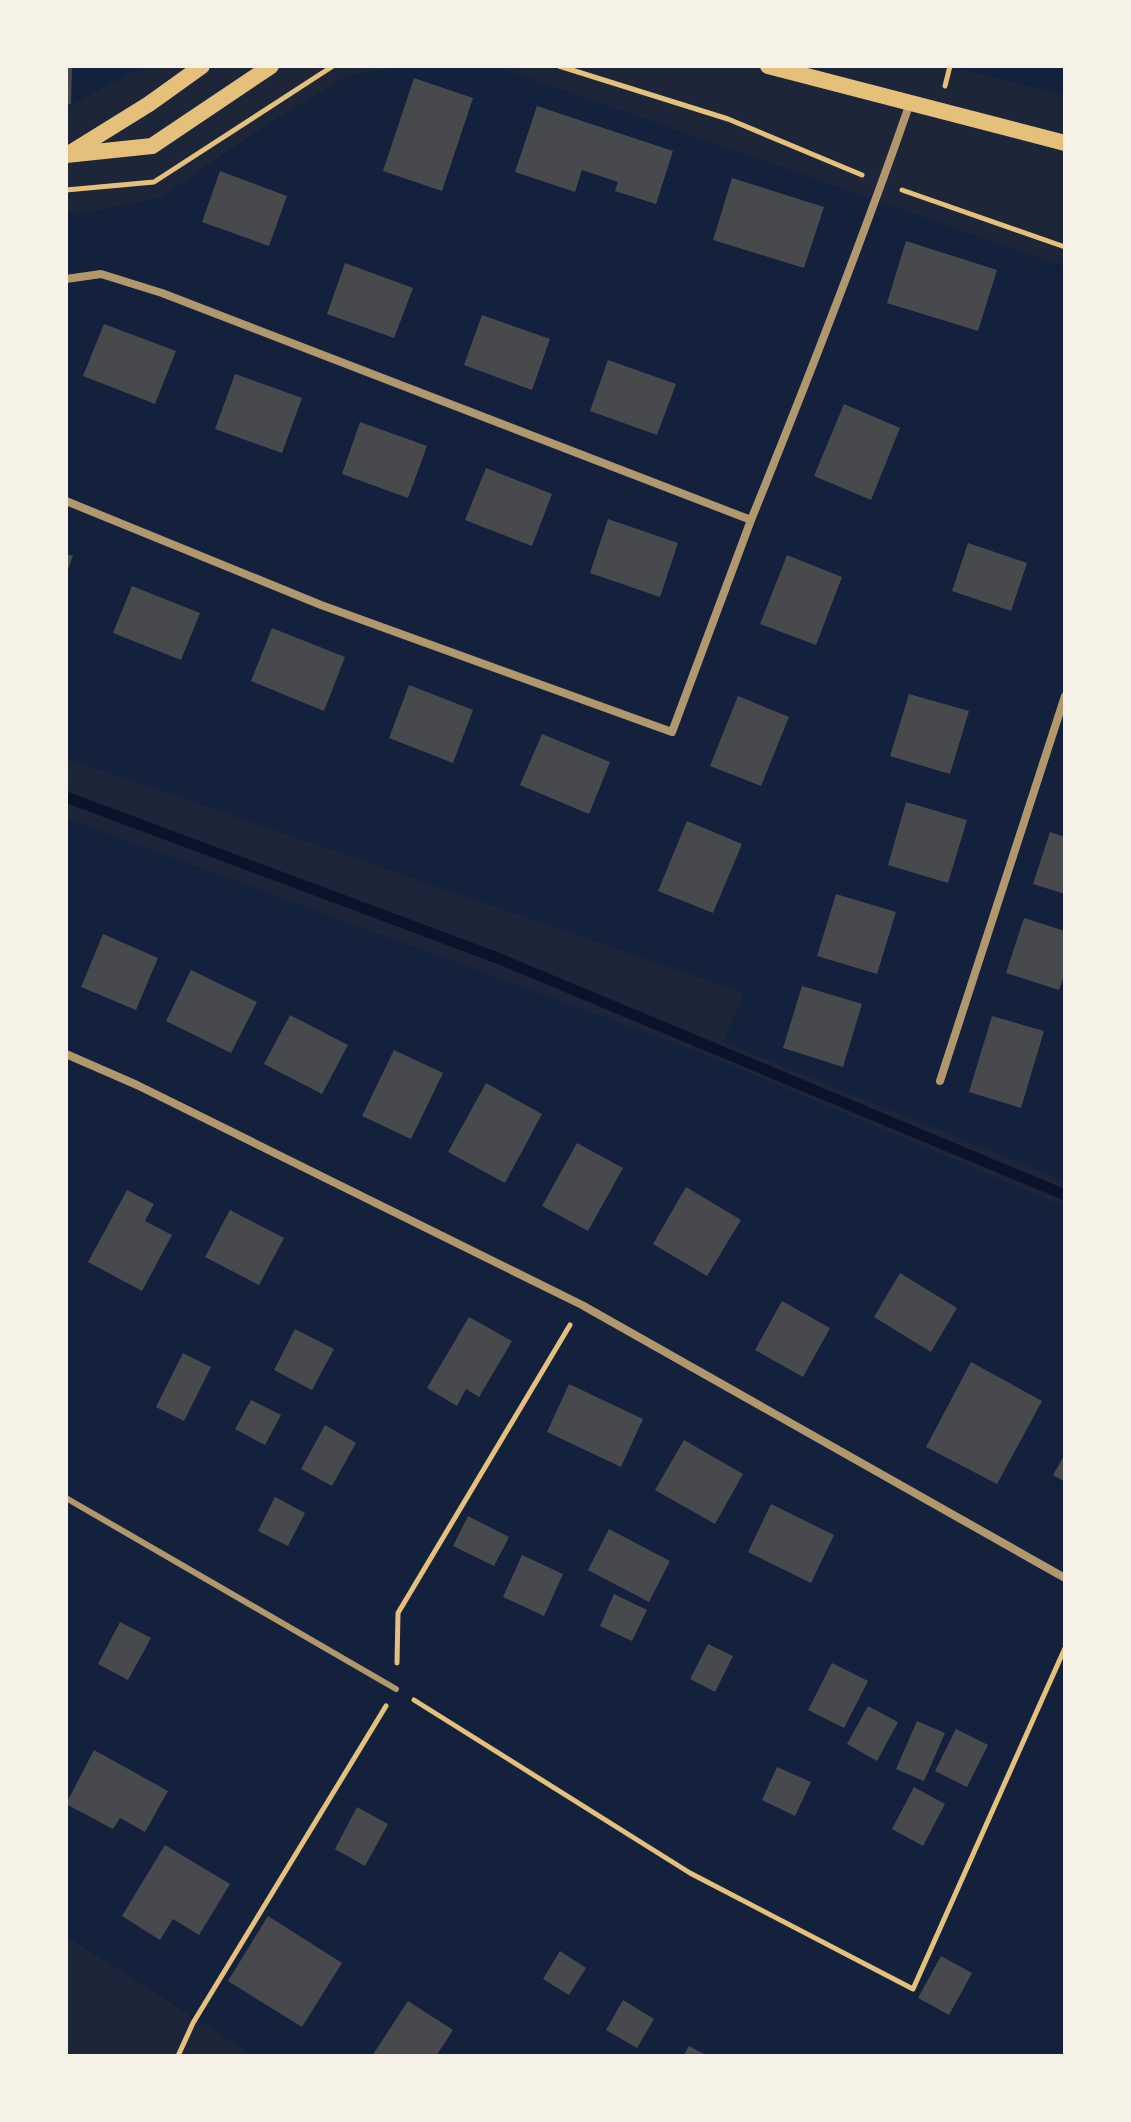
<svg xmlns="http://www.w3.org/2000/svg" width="1131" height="2122" font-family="Commissioner,sans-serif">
<rect width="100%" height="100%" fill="#14213d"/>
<path fill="#1d2539" d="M142 66H408L349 75 264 126 160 198 77 214 66 210V105H72Z
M410 66H949L1065 96V267L498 67Z
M66 758 744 993 723 1042 1065 1181V1207L715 1058 66 818Z
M66 1936 254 2056H66Z"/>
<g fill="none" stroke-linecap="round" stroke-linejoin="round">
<path stroke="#0b132b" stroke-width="11" d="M66 797 500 959 1065 1195"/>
</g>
<path fill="#48494c" d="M66 66H72L71 104H66Z
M414 78 473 98 442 191 383 171Z
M537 106 673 151 656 204 615 191 618 182 582 170 575 192 515 172Z
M220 171 287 196 269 246 202 222Z
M732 178 824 207 804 268 713 240Z
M906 241 997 270 978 331 887 303Z
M345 263 413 288 394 338 327 314Z
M482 315 550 339 532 390 464 365Z
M104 324 176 351 155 404 83 376Z
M608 360 676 384 657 435 590 411Z
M235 374 302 398 282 453 215 429Z
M844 404 900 428 871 500 814 476Z
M360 422 427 446 408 498 342 474Z
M486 468 552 494 532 546 465 520Z
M608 519 678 543 660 597 590 573Z
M968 543 1027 563 1011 611 952 591Z
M66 554 73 556 66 575Z
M787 555 842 577 816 645 760 624Z
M132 586 200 613 181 660 113 633Z
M272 628 345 657 324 711 251 681Z
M409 685 473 710 453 763 389 738Z
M909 694 969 711 950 774 890 756Z
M738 696 789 717 761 786 710 766Z
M542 734 610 762 589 814 520 785Z
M906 802 967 820 948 883 888 865Z
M687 821 742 844 713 913 658 891Z
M1050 832 1065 837V894L1033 884Z
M836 894 896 912 877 974 817 956Z
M1024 918 1065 931V973L1059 990 1006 973Z
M103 934 158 958 136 1010 81 987Z
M191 970 257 1002 231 1053 166 1021Z
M802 986 862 1004 843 1067 783 1048Z
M290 1015 348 1045 322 1094 264 1064Z
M992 1016 1044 1031 1021 1108 969 1092Z
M394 1050 443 1073 411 1139 362 1116Z
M486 1083 542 1114 505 1183 448 1152Z
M577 1143 623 1168 588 1231 542 1206Z
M686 1187 741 1220 707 1276 653 1244Z
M127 1190 154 1204 145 1221 172 1235 142 1291 88 1262Z
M230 1210 284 1238 259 1285 205 1257Z
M900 1273 957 1308 931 1352 874 1317Z
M782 1301 830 1328 803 1377 755 1350Z
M469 1317 512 1341 479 1397 466 1389 457 1406 427 1388Z
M295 1329 334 1349 312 1390 274 1370Z
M183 1353 211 1367 184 1421 156 1407Z
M971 1362 1042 1401 997 1484 926 1447Z
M569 1384 643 1419 621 1467 547 1432Z
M251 1400 281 1415 265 1445 235 1429Z
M325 1425 356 1443 332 1486 301 1469Z
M684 1440 743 1474 715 1524 655 1490Z
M1065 1454V1482L1053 1475Z
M275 1497 305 1513 288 1546 258 1531Z
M771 1504 834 1535 811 1583 748 1552Z
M468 1516 509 1537 494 1566 453 1546Z
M609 1529 670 1561 649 1602 588 1570Z
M522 1555 563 1574 544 1616 503 1597Z
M614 1594 647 1610 632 1641 600 1626Z
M120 1622 151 1638 128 1680 98 1664Z
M708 1644 733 1656 715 1692 690 1679Z
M832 1663 868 1681 844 1728 808 1710Z
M868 1706 898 1722 877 1761 847 1744Z
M917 1721 945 1733 924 1781 896 1769Z
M956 1729 988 1745 967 1787 935 1771Z
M94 1750 168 1791 145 1832 120 1818 113 1829 66 1804Z
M777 1767 811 1782 795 1816 762 1800Z
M914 1787 945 1804 923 1846 892 1829Z
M357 1807 388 1824 365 1866 335 1849Z
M165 1845 230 1884 199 1935 173 1919 160 1940 122 1916Z
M268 1916 342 1963 302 2027 228 1981Z
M560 1951 586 1968 569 1995 543 1979Z
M941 1956 972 1973 949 2015 918 1998Z
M623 2000 654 2019 637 2048 606 2030Z
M408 2001 453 2030 436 2056H372Z
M689 2046 708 2056H683Z"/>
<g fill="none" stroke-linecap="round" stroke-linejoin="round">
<path stroke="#e5c07b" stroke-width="5" d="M559 66 728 119 862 175
M945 86 950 66
M66 190 154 182 333 66
M902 190 1065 247
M397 1663 398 1613 570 1325
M414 1700 690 1873 913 1989 1065 1648
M178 2056 193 2023 386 1706"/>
<path stroke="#b1986c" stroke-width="6" d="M66 1498 396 1689"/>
<path stroke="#b1986c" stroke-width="8" d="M66 279 101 274 162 293 751 520 672 732 321 605 66 501
M751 520C807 382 861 244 910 103
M66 1054 137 1085 582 1305 1065 1578
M940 1081 1065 696"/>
<path stroke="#e5c07b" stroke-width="16" d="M768 66 1065 143
M70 153 149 104 202 66
M66 155 152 146 271 66"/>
</g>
<rect width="1131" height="2122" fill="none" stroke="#f6f1e7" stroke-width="136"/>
</svg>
